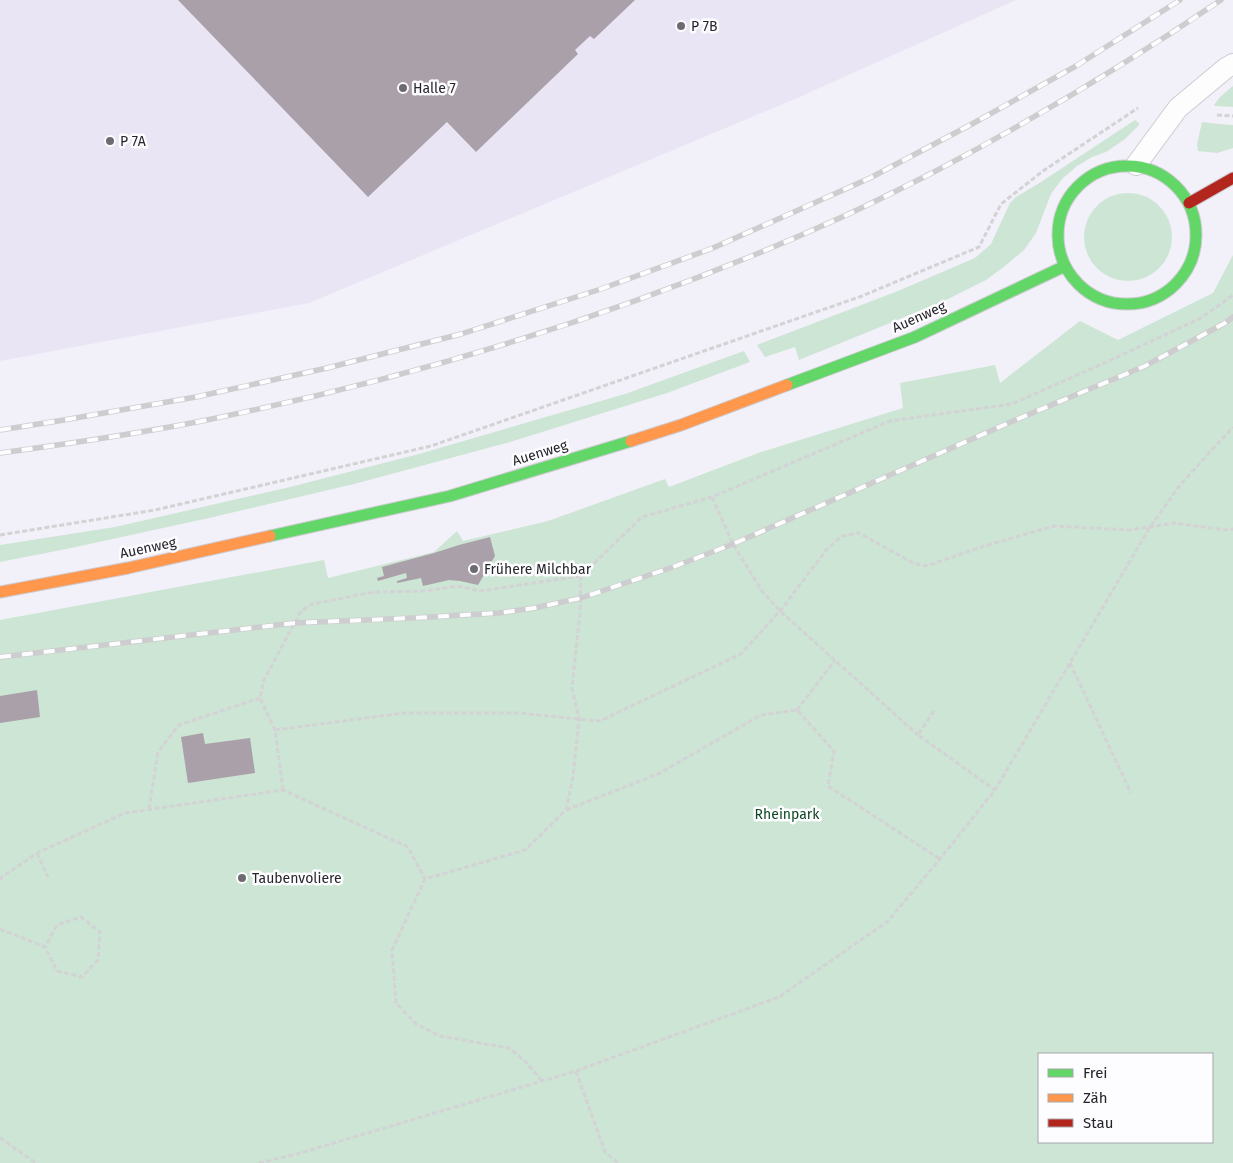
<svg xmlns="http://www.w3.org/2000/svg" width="1233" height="1163" font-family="'Fira Sans',sans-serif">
<rect width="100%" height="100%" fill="#f2f0f8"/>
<path fill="#e9e5f5" d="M0 0H1016L797 98 309 303 0 361Z"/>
<path fill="#cde5d4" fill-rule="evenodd" d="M1233 86V107L1215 106 1214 105 1220 97Z
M1135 120 1139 123V125L1125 139 1106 152 1092 157 1077 166 1062 179 1051 194 1036 233 1024 250 1005 266 986 280 944 301 799 360 795 347 765 357 757 345 898 291 975 258 991 244 1010 203 1016 197 1041 182Z
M1202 122 1218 124 1233 125V148L1217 153 1198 151 1197 144Z
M1084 237a44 44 0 1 1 88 0a44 44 0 1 1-88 0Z
M1233 255V1163H0V620L324 560 328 578 434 552 457 531 463 541 548 521 665 479 669 487 761 452 903 408 900 383 995 365 1000 383 1080 321 1118 340 1213 293ZM1039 1054H1212V1142H1039Z
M744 351 750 362 667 393 510 442 354 484 209 518 71 548 0 562V545L115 527 290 487 419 454 625 394Z"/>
<path fill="#aaa0a9" d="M178 0H635L594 39 590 36 575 50 578 54 476 152 447 122 368 197Z
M490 537 495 556 478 585 460 581 449 580 423 586 421 578 397 583V581L407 578 406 573 378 581 377 578 384 576 382 567 434 553 459 545Z
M37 690 40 717 0 723V696Z
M203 733 205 744 250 738 255 773 188 783 181 737Z"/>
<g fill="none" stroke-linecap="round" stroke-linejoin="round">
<g stroke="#cdcbd2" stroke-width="22">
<path id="lane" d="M1136 165 1178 108 1226 68 1233 64"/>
</g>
<g stroke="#cdcbd2" stroke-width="13">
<path id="fast" d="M1058 235a69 69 0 1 1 138 0a69 69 0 1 1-138 0Z
M787 385 915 337 1065 266
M270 536 450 496 631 441"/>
</g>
<g stroke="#cdcbd2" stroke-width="13">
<path id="slow" d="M631 441 681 425 787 385
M0 592 128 568 270 536"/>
</g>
<g stroke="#cdcbd2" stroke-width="13">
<path id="jam" d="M1189 203 1233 178"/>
</g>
<path stroke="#d3d2d5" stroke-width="3" stroke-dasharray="5 2.5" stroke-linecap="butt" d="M1217 115 1233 116
M712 497 733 544 762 591 780 611 918 735
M0 535 155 510 431 446 862 296 979 247 1001 204 1043 171 1138 108
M1070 663 1131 793
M797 710 835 660
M934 711 918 735 995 790
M275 730 404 713H518L600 721 741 654 780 611 827 549 842 536 859 533 913 563 926 566 984 546 1054 526 1129 530 1175 523 1226 530 1233 529
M283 790 275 730 260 698 264 680 301 611 312 604 374 592 424 591 458 586 480 591 581 576
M149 809 158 752 179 725 260 698
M566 810 658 774 761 715 797 710 834 751 828 786 940 859
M37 853 48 877
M0 880 2 877 37 853 125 813 283 790 408 847 425 879
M0 929 45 947 57 971 82 977 98 960 100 932 81 917 57 925 45 947
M576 1071 605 1152 618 1163
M542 1081 525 1061 509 1048 440 1036 416 1024 396 1003 392 950 425 879 525 850 566 810 573 777 579 719 572 688 580 612 581 576 642 517 712 497 890 421 1012 404 1113 359 1201 318 1233 295
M0 1138 36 1163
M259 1163 297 1154 576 1071 779 997 888 921 940 859 995 790 1150 527 1180 485 1233 427"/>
<use href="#lane" stroke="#fdfdfe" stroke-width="20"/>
<use href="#fast" stroke="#63d668" stroke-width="11"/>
<use href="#slow" stroke="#ff974d" stroke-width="11"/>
<use href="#jam" stroke="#b3261e" stroke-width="11"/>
<g stroke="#cdcdcf" stroke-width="5.5">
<path id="rail" d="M0 430 58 421 196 397 327 368 461 334 601 289 713 248 870 178 972 124 1076 66 1180 0
M0 453C67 444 135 434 202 421 418 377 630 312 831 222 865 207 898 190 932 173 1031 121 1128 63 1221 0
M0 657 295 623 412 618 499 613 534 608 581 598 673 567 733 544 1013 421 1145 366 1225 323 1233 317"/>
</g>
<use href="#rail" stroke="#fdfcff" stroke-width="4" stroke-dasharray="11" stroke-linecap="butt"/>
</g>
<g fill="#6d6b71" stroke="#fdfcff" stroke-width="2">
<circle cx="681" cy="26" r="5"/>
<circle cx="403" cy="88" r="5"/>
<circle cx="110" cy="141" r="5"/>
<circle cx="474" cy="569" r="5"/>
<circle cx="242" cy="878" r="5"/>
</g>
<g text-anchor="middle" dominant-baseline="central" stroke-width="5" stroke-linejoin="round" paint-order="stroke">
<g font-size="14" fill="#252429" stroke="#fdfcff" text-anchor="start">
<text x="691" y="26">P 7B</text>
<text x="413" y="88">Halle 7</text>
<text x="120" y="141">P 7A</text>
<text x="484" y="569">Frühere Milchbar</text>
<text x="252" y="878">Taubenvoliere</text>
</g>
<g font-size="14" fill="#252429" stroke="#fdfcff">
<text transform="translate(919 317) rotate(-24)">Auenweg</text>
<text transform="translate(540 453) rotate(-17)">Auenweg</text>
<text transform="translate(148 548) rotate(-12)">Auenweg</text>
</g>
<g font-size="14" fill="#0f4723" stroke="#fdfcff">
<text x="787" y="814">Rheinpark</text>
</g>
</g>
<rect x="1038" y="1053" width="175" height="90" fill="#fdfcff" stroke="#a7a6a9"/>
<rect x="1048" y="1069" width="25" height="8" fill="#63d668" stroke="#a7a6a9"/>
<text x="1083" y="1078" font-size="15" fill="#252429">Frei</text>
<rect x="1048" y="1094" width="25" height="8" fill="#ff974d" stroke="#a7a6a9"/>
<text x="1083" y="1103" font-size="15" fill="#252429">Zäh</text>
<rect x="1048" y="1119" width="25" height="8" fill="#b3261e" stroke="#a7a6a9"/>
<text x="1083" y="1128" font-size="15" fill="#252429">Stau</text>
</svg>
